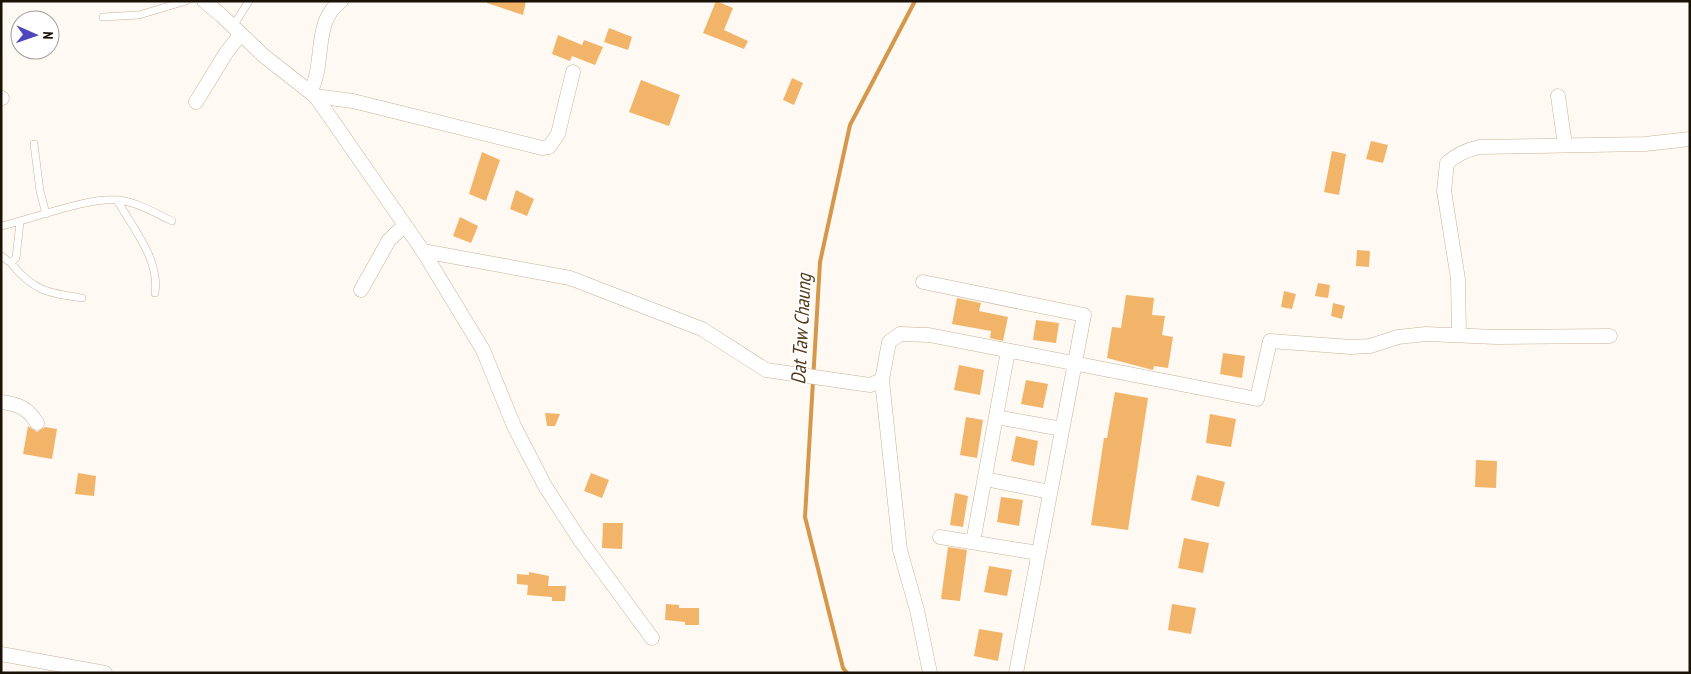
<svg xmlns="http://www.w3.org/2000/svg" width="1691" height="674" font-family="'PT Sans Narrow',sans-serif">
<rect width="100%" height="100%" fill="#fef9f3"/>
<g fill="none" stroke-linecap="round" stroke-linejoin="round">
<path stroke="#d5984b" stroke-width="4" d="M847 673 843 668 805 517 820 262 850 125 915 1"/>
</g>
<path fill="#f2b468" d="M487 1H526L523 15 487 3Z
M716 1 733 8 724 30 748 41 744 49 703 33Z
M609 28 632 37 628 50 604 42Z
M558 35 582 45 584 40 603 47 595 65 572 56 570 61 552 54Z
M792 78 803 83 794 105 783 100Z
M641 80 680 95 669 126 629 112Z
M1371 141 1388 145 1383 163 1366 159Z
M1332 151 1346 154 1339 195 1324 192Z
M482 152 500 160 486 201 469 194Z
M516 190 534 199 527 216 510 209Z
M460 217 478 226 471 243 453 236Z
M1357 250 1370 251 1369 267 1356 266Z
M1318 283 1330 285 1328 298 1315 296Z
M1284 291 1296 294 1292 309 1281 307Z
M1126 295 1154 298 1152 315 1165 316 1162 335 1173 337 1168 368 1154 366 1153 370 1107 358 1112 327 1121 328Z
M957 298 981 303 979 311 1008 317 1003 341 990 338 991 331 952 324Z
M1333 303 1345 306 1342 319 1331 316Z
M1036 320 1059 323 1056 343 1033 340Z
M1223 353 1245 356 1242 378 1220 374Z
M959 365 984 370 980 395 954 390Z
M1026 380 1048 384 1043 408 1021 404Z
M1115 392 1148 398 1128 530 1091 525 1104 438H1107Z
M545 413 560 414 555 426H547Z
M1210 414 1236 419 1231 447 1206 443Z
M966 417 983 420 977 458 960 455Z
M28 426 37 432 45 427 57 429 52 459 23 454Z
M1016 436 1038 441 1034 466 1011 461Z
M1476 460 1497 461 1496 488 1475 487Z
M78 473 96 476 94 496 75 494Z
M591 473 609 480 602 498 584 491Z
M1197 475 1225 482 1219 507 1191 500Z
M955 493 968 496 963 527 950 525Z
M1001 497 1023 500 1019 526 997 522Z
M603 523H623L622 549 602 548Z
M1184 538 1209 543 1203 573 1178 568Z
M948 547 967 550 960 601 941 599Z
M989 566 1012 570 1007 596 984 592Z
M529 572 549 576 548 586H566L565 601H552V597L527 595 528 585 517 584V574L529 575Z
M666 604 679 605V608H699V625H685V622L665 620Z
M1172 604 1196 608 1191 634 1168 630Z
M979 629 1003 633 998 661 974 656Z"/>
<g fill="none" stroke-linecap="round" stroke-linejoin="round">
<g stroke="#cab297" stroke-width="8">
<path id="lane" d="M103 17 139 15 186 1
M233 26 249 1
M34 144 40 191 46 214
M117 200C133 228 160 260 155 293
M1 226C33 219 87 197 118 200 137 202 155 213 172 221
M1 256 11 263 16 258 20 222
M11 263C33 291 48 293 82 298"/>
</g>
<g stroke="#cab297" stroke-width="15">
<path id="street" d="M204 1 221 15 264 56 315 96 330 117 423 251 483 350 514 426 545 486 580 540 652 638
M310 92C326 64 312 22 341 1
M315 96 353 101 542 148 549 147 558 134 573 72
M1558 96 1565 145
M1 98H2
M196 102 226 53 240 35
M423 251 570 278 702 329 766 370 870 385 882 380 889 342 900 334 929 335 1257 399 1270 341 1351 347 1370 346 1398 337 1426 334 1496 337 1610 336
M923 282 1084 315 1016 673
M361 290 389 240 405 225
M1459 334 1458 279 1444 191 1447 163C1457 154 1466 150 1479 147L1645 144 1690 139
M882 380 900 550 917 610 930 673
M1 402C18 404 28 408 37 423
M996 417 1062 429
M985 479 1050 492
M940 537 1038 553
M973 542 1008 351
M1 654 105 673"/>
</g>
<use href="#lane" stroke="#fff" stroke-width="7"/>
<use href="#street" stroke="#fff" stroke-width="14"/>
</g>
<g text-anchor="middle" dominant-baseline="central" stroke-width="4" stroke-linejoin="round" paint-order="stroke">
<g font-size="20" font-style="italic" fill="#533919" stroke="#fff">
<text transform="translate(801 329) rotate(-87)">Dat Taw Chaung</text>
</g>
</g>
<rect width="1691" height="674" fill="none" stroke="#1a1107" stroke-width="5"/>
<g transform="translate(35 35) rotate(92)"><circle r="24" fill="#ffffff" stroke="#a3a09c"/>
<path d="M0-4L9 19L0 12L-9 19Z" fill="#4e46bd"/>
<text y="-8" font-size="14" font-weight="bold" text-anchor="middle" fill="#1a1107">N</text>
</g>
</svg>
